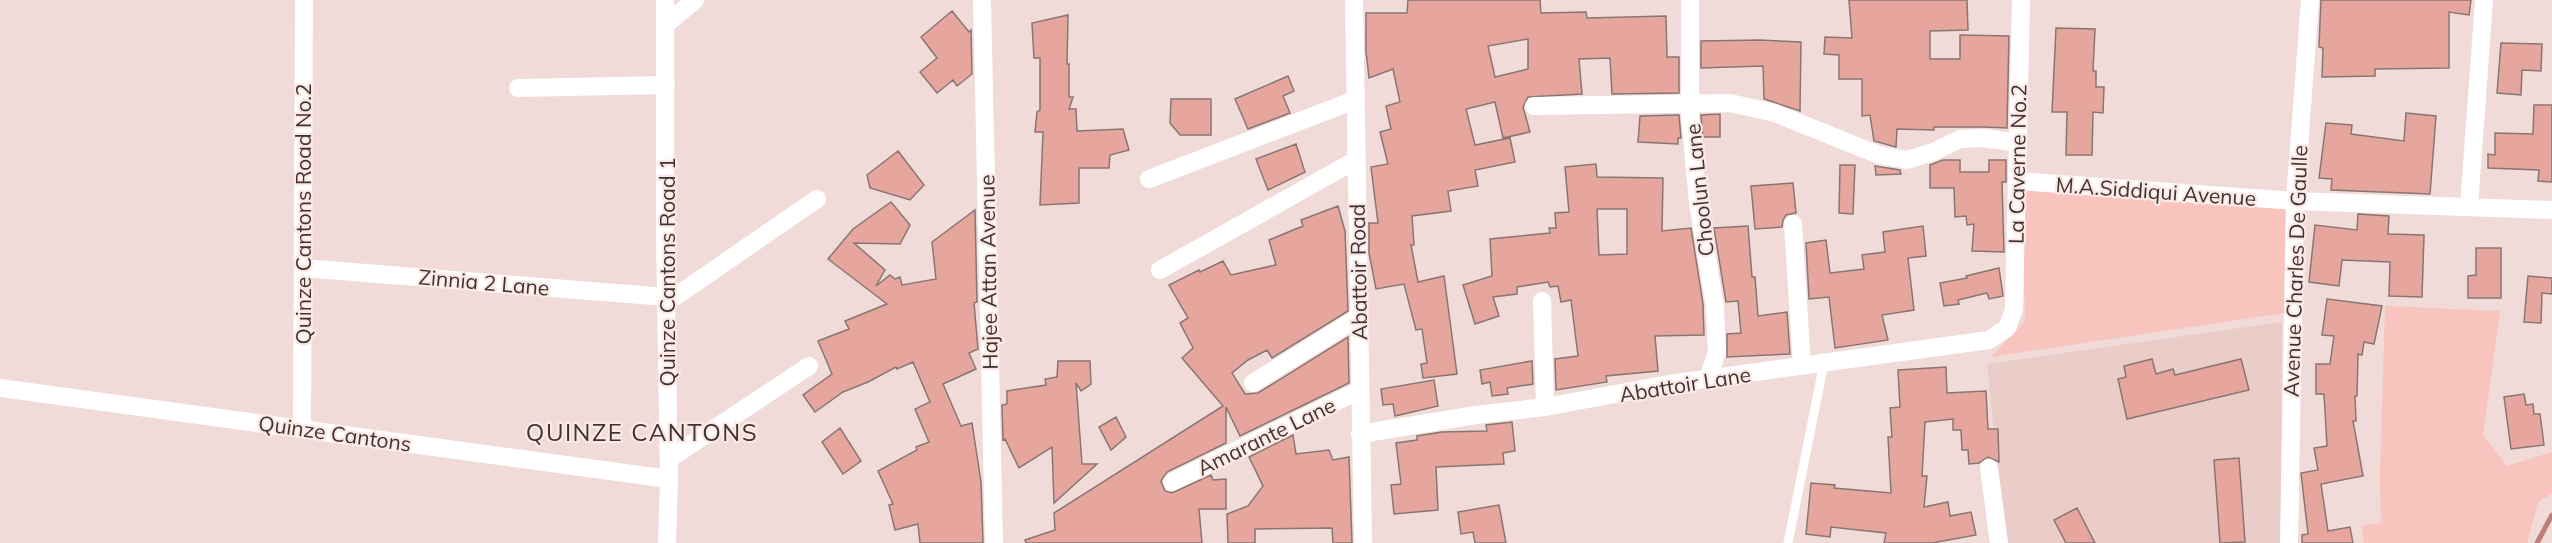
<svg xmlns="http://www.w3.org/2000/svg" width="2552" height="543" font-family="Mulish,sans-serif">
<rect width="100%" height="100%" fill="#f0dbd8"/>
<path fill="#eacdc8" d="M2282 322 2281 543H2005L1987 364Z"/>
<path fill="#f8c4bd" d="M2022 190 2288 209 2284 313 1991 357 2025 321Z
M2385 306 2500 311 2483 435 2507 466 2552 452V494L2538 502 2527 543H2364L2361 526 2381 523 2380 475Z"/>
<g fill="none" stroke-linecap="round" stroke-linejoin="round">
<path stroke="#bc7f76" stroke-width="5" d="M2537 543 2552 515"/>
</g>
<path fill="#e7a69d" stroke="#887673" stroke-width="1.5" fill-rule="evenodd" d="M1408 0H1540L1541 13 1586 12 1587 18 1666 16 1667 57H1679V93L1612 94 1610 58 1579 59 1582 94 1528 97 1523 107 1530 132 1503 138 1495 102 1466 109 1475 145 1510 138 1515 162 1475 170 1478 186 1448 191 1451 211 1412 216 1414 245H1411L1418 282 1444 276 1457 374 1423 378 1421 364 1427 363 1422 329 1416 330 1404 284 1376 289 1369 253V223H1378L1371 167 1388 164 1380 132 1391 129 1386 106 1400 102 1393 69 1369 78 1366 51V13H1407ZM1528 39V69L1495 77 1488 46Z
M1849 0H1967L1968 30 1930 31V59H1960V35L2009 36 2007 128 1984 127H1934V130L1897 129 1896 147 1874 141 1870 115 1862 116V79H1839V55L1824 54 1825 37 1852 38Z
M2321 0H2471L2469 15 2449 12V68L2375 69V76L2322 77 2323 48 2319 47Z
M952 11 969 32 971 30 972 74 957 86 953 80 937 93 920 72 937 58 921 37Z
M1068 15 1067 64H1069V97H1073L1069 109H1076L1077 131 1123 129 1129 150 1110 155 1109 168H1079V203L1040 205 1043 132H1035L1037 112 1040 110V58H1034L1032 23Z
M2056 28 2095 29 2093 71H2096V87H2104L2103 113 2093 112 2092 155H2066L2067 112H2052Z
M1760 40 1801 42 1800 111 1764 99 1763 66 1701 68V41Z
M2501 43 2542 44 2541 71 2522 70 2521 95 2497 93Z
M1288 76 1294 91 1283 96 1290 113 1248 129 1235 99Z
M1171 99H1211V135H1180L1170 123Z
M2534 105H2552V182L2538 181 2539 170 2488 168V154L2495 155V133L2533 134Z
M2406 113 2436 116 2430 194 2331 190 2332 179 2319 178 2326 123 2352 125 2351 134 2404 141Z
M1720 114V137H1703L1701 115Z
M1679 115 1681 138H1678V144L1638 142 1640 116Z
M1296 144 1305 172 1268 190 1256 159Z
M898 151 924 185 910 200 870 188 867 175Z
M1943 160H1960V172H1989V160H2006V182H2002L2004 252 1972 251 1974 224 1967 225 1966 216 1955 217 1954 188H1930V165Z
M1596 164 1597 177 1663 178 1662 231 1691 228 1703 304 1704 335 1655 336 1658 371 1606 376 1607 382 1556 390 1555 359 1578 356 1571 300 1561 302 1558 286 1550 287 1548 282 1517 287V294L1493 297 1499 316 1475 324 1463 285 1492 276 1490 239 1550 233 1549 228H1556L1555 213 1569 212 1565 167ZM1597 209H1627V254L1599 255Z
M1840 165H1855L1853 214 1839 213Z
M1875 166 1900 170 1901 174 1876 175Z
M1793 183 1796 213 1786 215 1783 220 1782 227 1755 229 1751 186Z
M891 202 910 225 900 244 854 243 885 270 876 286 890 275 895 279 900 277 902 285 936 279 932 242 975 210 977 302 974 303 978 349 969 353 976 369 943 384 961 426 972 423 981 482 983 543H920L918 524 895 530 889 505 893 504 878 471 917 450 916 447 929 442 915 409 930 402 913 362 897 369 896 367 868 382 843 392 815 412 803 395 832 374 818 341 849 329 845 321 887 304 828 259 853 229Z
M1338 206 1345 231 1348 311 1272 358 1267 350 1248 360 1232 373 1245 394 1258 393 1348 337 1349 383 1240 436 1226 407V443L1167 472 1161 481 1165 491 1172 493 1211 475 1213 480 1226 479V509H1199L1202 543H1026L1025 540 1055 530 1054 513 1223 406 1182 358 1193 348 1180 323 1188 318 1169 285 1199 270 1200 272 1223 261 1231 275 1276 265 1269 240 1303 226 1301 220Z
M2358 214 2389 216 2388 234 2424 235 2422 297 2389 296 2390 262 2342 260 2339 286 2309 282 2315 225 2357 230Z
M1748 226 1752 277H1755L1758 316 1787 312 1790 354 1727 357V334L1741 333 1738 301 1726 302 1714 228Z
M1923 226 1926 256 1908 258 1914 310 1882 315 1888 340 1835 348 1829 297 1809 299 1806 243 1826 240 1830 273 1864 269 1862 255 1885 252 1883 232Z
M2476 248H2501V298H2468V276L2476 275Z
M1999 268 2003 296 1989 299 1987 293 1958 300 1959 304 1944 306 1940 283 1967 278 1966 276Z
M2528 276 2552 278V294L2542 293 2541 323 2524 322Z
M2327 299 2382 306 2374 344 2364 342 2362 355 2358 354 2357 396H2355L2356 421H2353L2363 476 2321 484 2328 531 2350 527 2353 543H2302V535L2308 534 2301 473 2318 470 2314 448 2327 446 2324 394H2316V364H2330L2334 336 2322 335Z
M2152 359 2156 374 2173 369 2175 375 2241 359 2249 390 2127 419 2118 379 2126 377 2124 366Z
M1058 361H1090L1091 384 1081 391 1076 383 1082 464H1097L1054 503 1052 447 1019 468 1005 439 1003 440 1002 405 1007 404V391L1046 385 1045 379 1057 377Z
M1532 361 1533 384 1507 388 1508 394 1492 396 1490 382 1482 384 1480 370Z
M1946 367 1947 393 1986 391 1988 429H1998L1999 462 1988 457 1979 463 1969 464 1968 450H1962L1961 430H1953V419L1925 422 1922 476H1927L1924 507 1948 502 1950 516 1971 512 1976 535 1932 543H1884L1886 533 1831 527 1830 537 1806 534 1811 483 1835 485 1834 488 1891 493 1888 437H1892L1890 408 1900 407 1898 370Z
M1434 380 1438 406 1395 416 1393 404 1383 405 1381 389Z
M2524 394 2526 405 2533 404 2534 414H2540L2544 445 2511 449 2504 397Z
M1116 417 1126 437 1111 450 1099 427Z
M1512 422 1515 451 1503 453 1504 464 1436 467 1438 510 1394 514 1391 485 1401 484 1396 443 1417 440V436L1442 432 1487 431 1486 425Z
M840 428 861 461 843 474 822 442Z
M1293 435 1296 454 1329 450 1333 460 1349 457 1352 543H1333L1332 528 1255 529V543H1228L1227 514 1248 506 1263 486 1249 457Z
M2239 458 2245 542 2220 543 2214 460Z
M1499 505 1506 543H1475L1473 532 1461 534 1458 512Z
M2077 508 2095 543H2066L2054 520Z"/>
<g fill="none" stroke-linecap="round" stroke-linejoin="round">
<path stroke="#fff" stroke-width="9" d="M1788 543 1824 363"/>
<path stroke="#fff" stroke-width="18" d="M665 0V235L669 479 667 543
M982 0 994 543
M1354 0 1363 543
M1690 0V116L1698 203 1715 307 1717 352 1708 379
M665 25 695 0
M518 88 666 85
M1534 106 1730 103 1775 113 1879 155 1907 160 1933 152 1960 139 1984 138 2018 143
M1149 179 1355 100
M2017 181 2295 201 2552 210
M2469 207 2484 0
M1793 224 1802 366
M303 268 666 297
M1160 270 1356 160
M1542 301 1545 407
M666 303 817 199
M1253 383 1359 317
M0 388 669 479
M302 428 304 0
M1360 434 1476 415 1545 407 1669 384 1989 340 2007 328 2014 309 2021 0
M669 459 809 366
M1989 468 1999 543
M1172 482 1360 390
M2289 543 2295 200 2310 0"/>
</g>
<g text-anchor="middle" dominant-baseline="central" stroke-width="4.5" stroke-linejoin="round" paint-order="stroke">
<g font-size="21" fill="#3d3533" stroke="#fde8e5">
<text transform="translate(2017 164) rotate(-89)">La Caverne No.2</text>
<text transform="translate(1699 190) rotate(-96)">Choolun Lane</text>
<text transform="translate(2156 191) rotate(4)">M.A.Siddiqui Avenue</text>
<text transform="translate(303 214) rotate(-90)">Quinze Cantons Road No.2</text>
<text transform="translate(2295 271) rotate(-88)">Avenue Charles De Gaulle</text>
<text transform="translate(667 272) rotate(-90)">Quinze Cantons Road 1</text>
<text transform="translate(988 272) rotate(-91)">Hajee Attan Avenue</text>
<text transform="translate(1358 272) rotate(-91)">Abattoir Road</text>
<text transform="translate(484 282) rotate(5)">Zinnia 2 Lane</text>
<text transform="translate(1685 384) rotate(-9)">Abattoir Lane</text>
<text transform="translate(335 433) rotate(8)">Quinze Cantons</text>
<text transform="translate(1266 436) rotate(-26)">Amarante Lane</text>
</g>
<g font-size="24" letter-spacing="1.5" fill="#3d3533" stroke="#fde8e5">
<text x="642" y="432">QUINZE CANTONS</text>
</g>
</g>
</svg>
